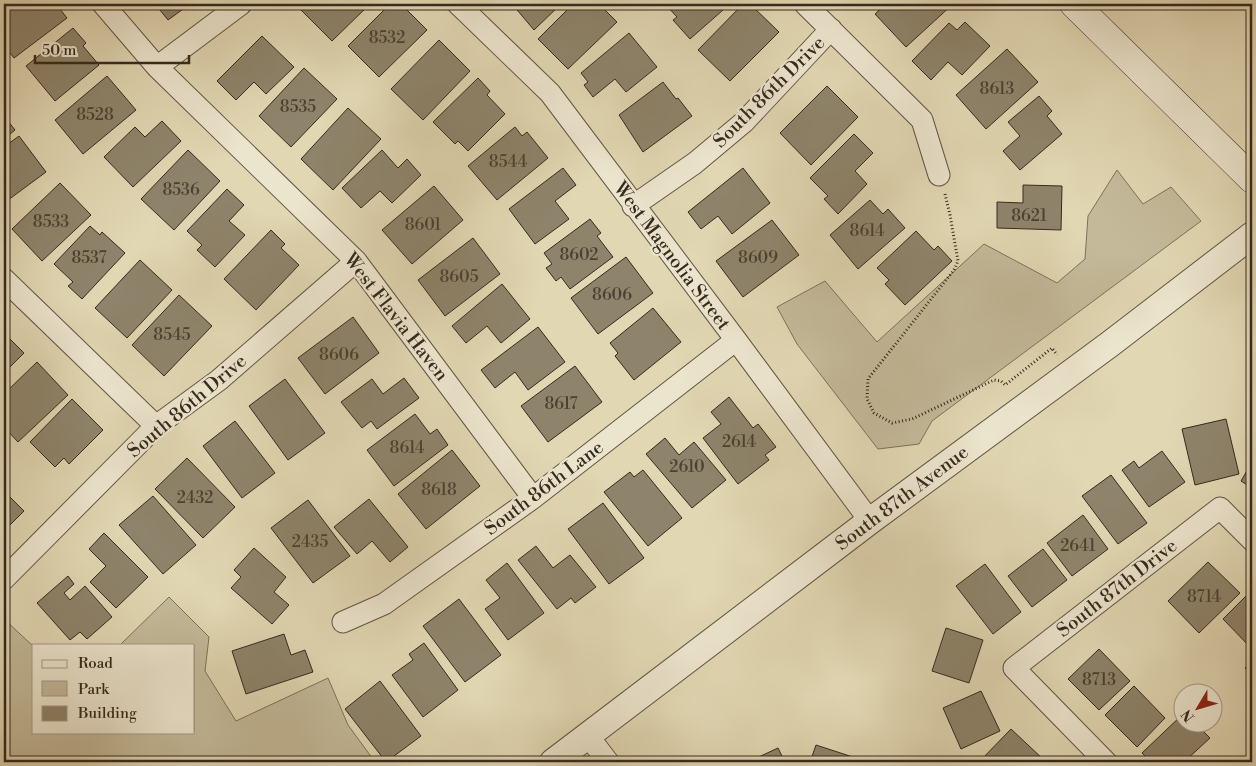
<svg xmlns="http://www.w3.org/2000/svg" width="1256" height="766" font-family="'Libre Bodoni',serif">
<rect width="100%" height="100%" fill="#e1d7b3"/>
<filter id="stains"><feTurbulence type="fractalNoise" baseFrequency=".004" numOctaves="4"/><feColorMatrix values="0 0 0 0 .2 0 0 0 0 .09 0 0 0 0 .02 0 0 0 .5 -.17"/></filter>
<radialGradient id="worn" r=".72"><stop offset=".6" stop-color="#630" stop-opacity="0"/><stop offset="1" stop-color="#630" stop-opacity=".3"/></radialGradient>
<path fill="#c4ba9a" stroke="#7c725c" d="M1117 170 1143 204 1171 187 1201 221 932 421 919 444 878 449 797 344 777 307 825 281 877 342 984 244 1057 283 1085 259 1088 216Z
M169 597 209 637 205 671 236 721 328 678 348 725 375 762H4V619L34 647V732H194V645H120Z"/>
<path fill="#8e846b" stroke="#352a1e" d="M11 4H56L67 18 14 58 4 45V9Z
M155 4H190L168 20Z
M307 4H370L332 41 301 10Z
M390 4H401L427 30 379 77 348 46Z
M512 4H561L534 30Z
M573 4H599L617 22 568 69 538 39Z
M665 4H717L723 10 690 39 673 20 677 17Z
M743 4H750L779 32 730 81 698 50Z
M886 4H953L906 47 875 14Z
M1242 4H1252V13Z
M965 22 990 46 962 75 948 62 931 80 912 61 949 23 957 30Z
M73 28 86 43 83 46 99 65 55 101 26 66Z
M629 33 657 67 626 92 615 79 593 97 584 85 588 82 581 73Z
M262 36 294 67 266 94 254 82 236 100 217 81Z
M439 40 470 71 423 120 391 89Z
M1007 49 1038 82 986 129 956 95Z
M304 68 337 99 291 147 259 116Z
M107 76 136 110 83 154 55 120Z
M478 78 490 91 487 95 505 114 468 151 458 141 455 144 433 122Z
M663 82 676 99 678 98 692 116 643 152 619 115Z
M827 86 858 117 811 165 780 133Z
M1039 96 1052 111 1047 116 1062 134 1020 170 1003 151 1020 136 1008 122Z
M348 108 381 139 333 190 301 159Z
M4 116 15 130 4 139Z
M162 121 181 141 133 187 104 157 135 127 145 137Z
M515 127 522 136 527 132 548 158 497 200 468 166Z
M854 134 873 153 855 171 867 184 838 214 824 199 828 196 810 178Z
M19 136 46 172 4 203V147Z
M188 150 220 181 174 230 141 199Z
M382 150 398 168 407 159 421 175 392 203 380 191 361 208 342 188Z
M563 168 576 185 555 201 569 219 535 244 509 209Z
M743 168 770 203 732 234 718 216 701 229 688 212Z
M60 183 91 215 42 261 12 229Z
M1023 185 1062 186 1061 230 997 228V202L1023 203Z
M434 186 463 220 412 264 382 230Z
M227 189 244 205 229 221 245 235 215 267 197 250 202 245 187 231Z
M870 200 883 214 888 209 905 228 858 269 830 235Z
M590 219 601 233 597 236 613 257 570 289 561 277 556 281 546 268 552 264 544 253Z
M772 220 799 255 743 297 716 261Z
M90 226 100 235 102 232 125 253 82 299 68 286 73 282 54 264Z
M271 230 285 244 281 248 299 265 256 310 224 279Z
M916 231 934 250 938 246 952 261 905 305 885 284 889 280 877 268Z
M473 238 500 274 445 316 418 280Z
M626 257 653 293 598 334 571 298Z
M140 260 172 290 127 338 95 308Z
M502 284 530 319 501 343 487 326 466 343 452 326Z
M179 295 212 326 164 376 132 345Z
M653 308 681 342 634 380 615 356 618 353 610 343Z
M353 317 379 353 325 394 298 358Z
M538 327 565 362 528 390 515 372 495 388 481 370Z
M4 333 24 353 4 373Z
M37 362 68 395 18 442 4 427V394Z
M575 366 602 402 548 442 521 406Z
M404 378 419 398 377 429 371 421 362 428 341 402 372 379 383 394Z
M285 379 325 433 288 460 249 406Z
M729 397 753 428 758 424 776 447 765 455 769 460 738 484 703 438 721 424 711 412Z
M72 399 103 430 69 464 64 458 55 467 30 442Z
M415 414 430 434 437 429 448 445 394 486 367 450Z
M1226 419 1239 474 1195 485 1182 429Z
M235 421 275 473 242 498 203 446Z
M665 438 679 455 694 442 726 480 692 508 646 454Z
M452 450 480 486 426 529 398 494Z
M1162 451 1185 482 1149 507 1122 470 1134 461 1139 468Z
M187 458 235 507 203 538 155 489Z
M1252 462V488L1241 481Z
M643 470 682 518 648 546 604 492 630 472 634 477Z
M1111 475 1147 523 1118 544 1082 496Z
M4 491 24 511 4 531Z
M153 496 196 545 163 574 119 525Z
M369 499 408 547 390 562 372 541 357 554 334 527Z
M308 500 350 556 313 583 271 528Z
M603 503 644 558 609 584 568 529Z
M1083 515 1108 549 1072 576 1047 543Z
M104 533 148 577 116 608 90 582 106 566 89 549Z
M536 546 553 568 570 555 596 587 575 603 571 598 557 609 518 560Z
M254 548 286 577 274 592 289 605 272 624 231 588 241 577 234 570Z
M1043 549 1067 580 1032 607 1008 576Z
M1208 562 1240 593 1199 633 1168 601Z
M507 563 544 613 508 640 485 609 500 598 486 580Z
M985 564 1021 612 993 634 956 586Z
M68 576 74 584 64 593 70 600 85 586 112 617 87 639 80 632 70 640 37 603Z
M1251 591 1252 593V649L1223 619Z
M459 599 501 655 465 682 423 626Z
M946 628 983 640 969 683 932 671Z
M284 634 291 655 305 650 313 672 246 694 232 651Z
M424 643 458 690 423 717 392 675 413 660 409 654Z
M1099 649 1130 681 1099 710 1068 679Z
M1252 661V675L1245 668Z
M380 681 421 736 386 762 345 709Z
M1134 686 1165 718 1137 747 1105 715Z
M981 691 1000 731 961 749 943 708Z
M1184 713V724H1196L1210 738 1184 762H1151L1142 753Z
M1011 729 1044 760 1041 762H979Z
M816 745 859 759 858 762H810Z
M778 748 785 762H748Z"/>
<g fill="none" stroke-linecap="round" stroke-linejoin="round">
<g stroke="#605543" stroke-width="23">
<path id="minor" d="M103 4 157 67 356 261 533 498
M458 4 550 93 736 340 870 521
M805 4 922 120 939 175
M157 67 241 4
M633 206 695 163 744 122 831 29
M4 279 156 426
M4 579 156 426 219 380 356 261
M343 622 384 604 533 498 736 340
M588 736 608 762
M1106 762 1014 668 1220 508 1252 540"/>
</g>
<g stroke="#605543" stroke-width="28">
<path id="tertiary" d="M553 762 870 521 1110 344 1252 235"/>
</g>
<g stroke="#352a1e" stroke-width="29">
<path id="secondary" d="M1074 4 1252 179"/>
</g>
<path stroke="#352a1e" stroke-width="3" stroke-dasharray="1 2.5" stroke-linecap="butt" d="M945 194 950 215 958 261 954 270 868 379 867 399 874 413 892 423 912 419 994 380 1001 381 1005 385 1052 348 1057 355"/>
<use href="#minor" stroke="#ece5ce" stroke-width="21"/>
<use href="#tertiary" stroke="#ece5ce" stroke-width="26"/>
<use href="#secondary" stroke="#ece5ce" stroke-width="28"/>
</g>
<g text-anchor="middle" dominant-baseline="central" stroke-width="4.5" stroke-linejoin="round" paint-order="stroke">
<g font-size="16" fill="#4b4031">
<text x="387" y="38">8532</text>
<text x="997" y="89">8613</text>
<text x="298" y="107">8535</text>
<text x="95" y="115">8528</text>
<text x="508" y="162">8544</text>
<text x="181" y="190">8536</text>
<text x="1029" y="216">8621</text>
<text x="51" y="222">8533</text>
<text x="423" y="225">8601</text>
<text x="867" y="231">8614</text>
<text x="579" y="255">8602</text>
<text x="89" y="258">8537</text>
<text x="758" y="258">8609</text>
<text x="459" y="277">8605</text>
<text x="612" y="295">8606</text>
<text x="172" y="335">8545</text>
<text x="339" y="355">8606</text>
<text x="561" y="404">8617</text>
<text x="739" y="442">2614</text>
<text x="407" y="448">8614</text>
<text x="687" y="467">2610</text>
<text x="439" y="490">8618</text>
<text x="195" y="498">2432</text>
<text x="310" y="542">2435</text>
<text x="1078" y="546">2641</text>
<text x="1204" y="597">8714</text>
<text x="1099" y="680">8713</text>
</g>
<g font-size="19" fill="#352a1e" stroke="#ece5ce">
<text transform="translate(769 92) rotate(-45)">South 86th Drive</text>
<text transform="translate(672 256) rotate(53)">West Magnolia Street</text>
<text transform="translate(396 317) rotate(52)">West Flavia Haven</text>
<text transform="translate(187 406) rotate(-40)">South 86th Drive</text>
<text transform="translate(544 488) rotate(-37)">South 86th Lane</text>
<text transform="translate(902 498) rotate(-37)">South 87th Avenue</text>
<text transform="translate(1117 588) rotate(-38)">South 87th Drive</text>
</g>
</g>
<rect width="1256" height="766" fill="none" stroke="#e1d7b3" stroke-width="20"/>
<rect x="5" y="5" width="1246" height="756" fill="none" stroke="#352a1e" stroke-width="2.5"/>
<rect x="10" y="10" width="1236" height="746" fill="none" stroke="#352a1e"/>
<rect x="32" y="644" width="162" height="90" fill="#ece5ce" stroke="#a39a88"/>
<rect x="42" y="660" width="25" height="8" fill="#ece5ce" stroke="#a39a88"/>
<text x="78" y="668" font-size="15" fill="#352a1e">Road</text>
<rect x="42" y="681" width="25" height="15" fill="#c4ba9a" stroke="#a39a88"/>
<text x="78" y="694" font-size="15" fill="#352a1e">Park</text>
<rect x="42" y="706" width="25" height="15" fill="#8e846b" stroke="#a39a88"/>
<text x="78" y="718" font-size="15" fill="#352a1e">Building</text>
<g transform="translate(1198 708) rotate(232)"><circle r="24" fill="#ece5ce" stroke="#a39a88"/>
<path d="M0-4L9 19L0 12L-9 19Z" fill="#8f2418"/>
<text y="-8" font-size="14" font-weight="bold" text-anchor="middle" fill="#352a1e">N</text>
</g>
<path d="M35 55v8h154v-8" fill="none" stroke="#352a1e" stroke-width="2.5"/>
<text x="42" y="55" font-size="15" fill="#352a1e" stroke="#ece5ce" stroke-width="4" paint-order="stroke">50 m</text>
<rect width="100%" height="100%" filter="url(#stains)"/>
<rect width="100%" height="100%" fill="url(#worn)"/>
</svg>
